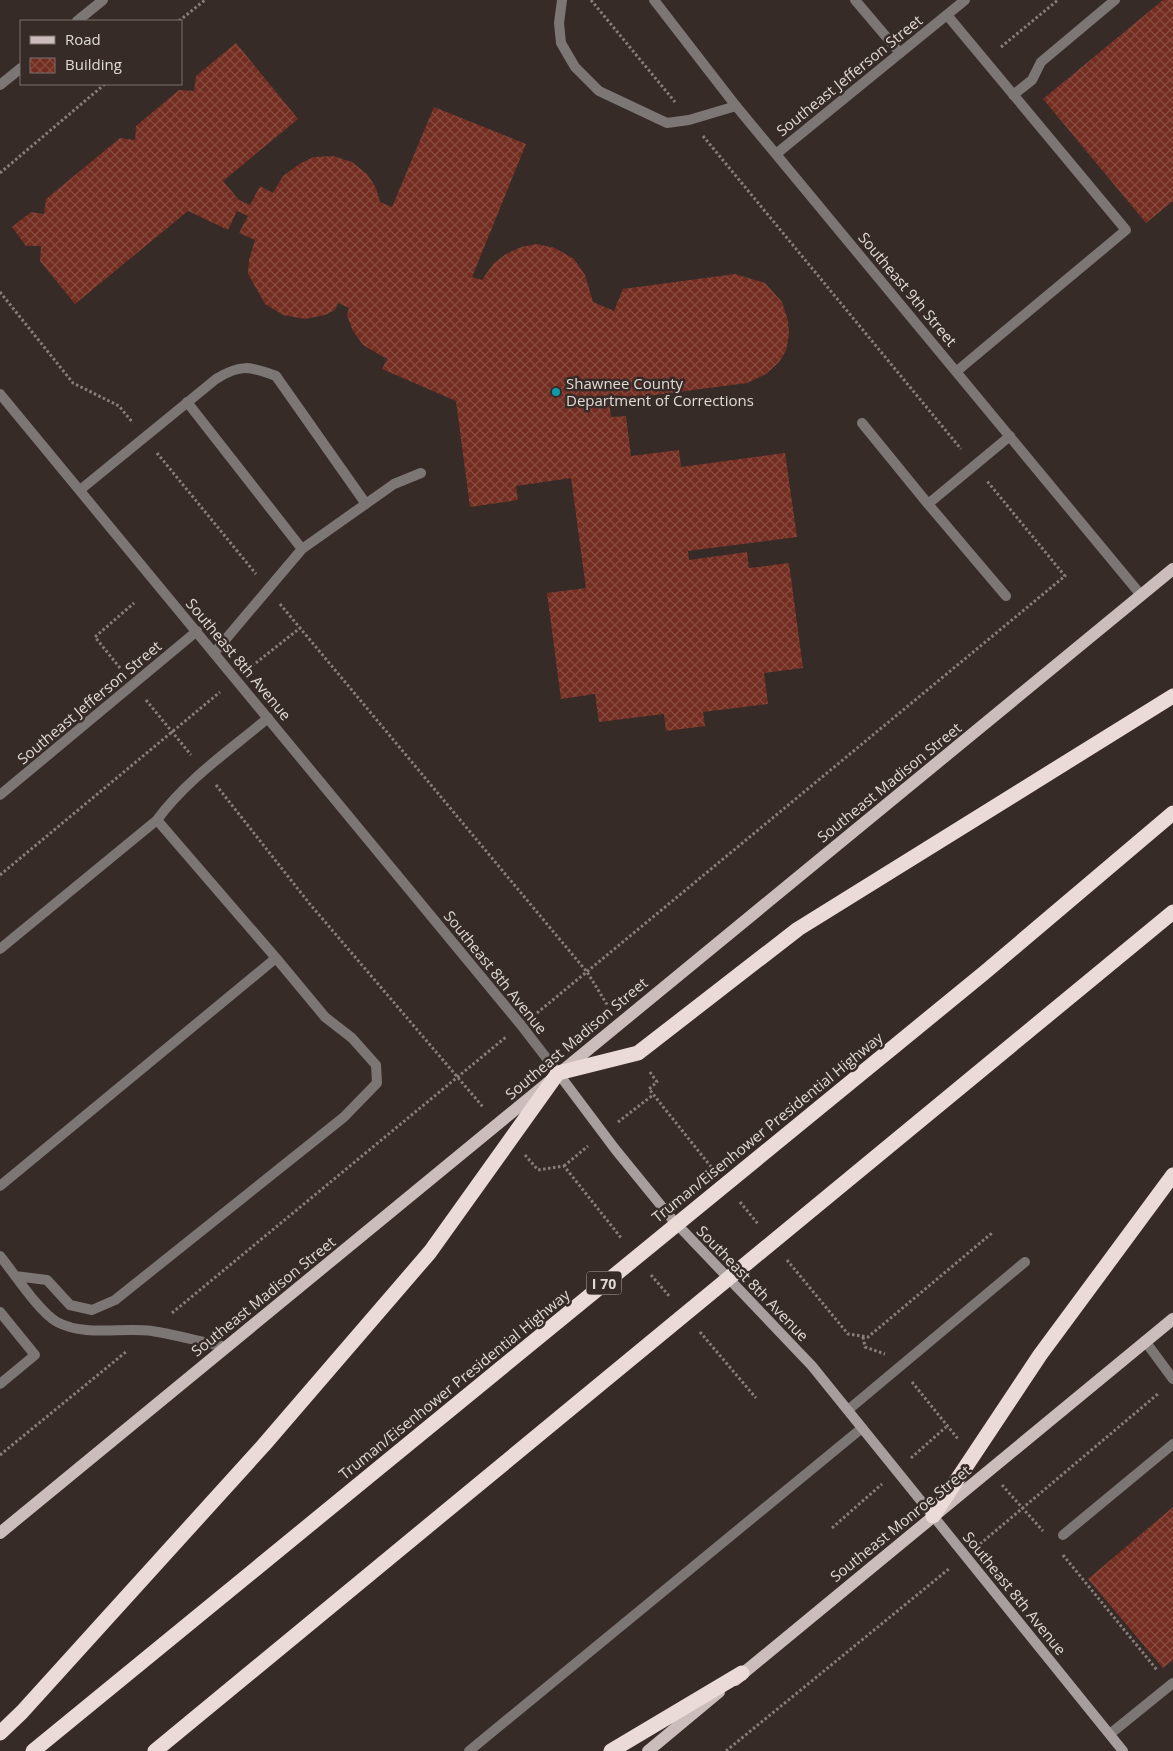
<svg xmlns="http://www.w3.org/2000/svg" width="1173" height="1751" font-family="'Open Sans',sans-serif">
<defs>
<pattern id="building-cross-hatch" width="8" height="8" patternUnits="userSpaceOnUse" patternTransform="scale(1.25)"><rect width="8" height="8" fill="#732d21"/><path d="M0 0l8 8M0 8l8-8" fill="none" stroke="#874b40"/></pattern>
</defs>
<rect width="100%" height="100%" fill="#362b27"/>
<path fill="url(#building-cross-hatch)" d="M1163 0H1173V201L1146 223 1043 99Z
M236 43 298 119 223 181 239 200 250 205 260 186 273 193 283 176 301 163 314 157 333 156 352 162 367 174 376 188 380 202 392 207 434 107 526 144 472 277 482 280 493 264 506 254 521 247 537 244 555 248 574 259 585 275 593 302 614 311 623 289 735 274 765 283 782 302 788 321 789 334 786 351 779 362 766 374 747 383 609 401 611 417 626 416 631 456 679 450 681 467 785 453 797 537 688 551 689 560 747 552 749 568 789 563 803 668 764 673 768 704 703 712 705 726 666 731 664 714 599 722 595 694 561 699 547 593 586 588 571 478 516 486 518 500 470 507 456 401 382 369 387 359 363 345 352 329 347 315 349 308 338 303 335 310 325 315 305 319 283 315 265 304 248 274 249 260 255 240 239 233 248 216 237 211 228 230 188 211 75 304 40 261 41 246H26L12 227 31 212 44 214 46 199 120 138 135 140 136 126 179 90 194 91 196 76Z
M1173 1507V1660L1163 1668 1088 1579Z"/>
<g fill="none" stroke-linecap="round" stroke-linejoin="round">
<path stroke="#887f7c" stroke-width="3" stroke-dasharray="2.5 2.5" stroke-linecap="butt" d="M591 0 675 102
M179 21 205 0
M1001 47 1058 0
M703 136 961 449
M0 173 105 84
M0 292 73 383 119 406 133 423
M157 453 256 574
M280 604 587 972 608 1006
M252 666 300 628
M120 668 95 637 134 603
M146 700 191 755
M216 785 309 903 483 1107
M0 875 220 692
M537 1013 1065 576 987 481
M650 1072 657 1082 649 1089 712 1168
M618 1122 653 1095
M525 1155 538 1170 564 1166 622 1239
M564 1166 588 1146
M740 1202 758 1224
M787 1260 848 1334 868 1337 992 1233
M651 1275 670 1297
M172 1313 506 1037
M700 1332 756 1398
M863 1337 865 1347 885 1354
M912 1382 958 1439
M0 1455 127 1351
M911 1458 946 1427
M1002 1485 1043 1531
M832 1528 882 1484
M980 1544 1159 1393
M1063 1555 1157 1670
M726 1751 950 1568"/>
<path stroke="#7c7675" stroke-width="10" d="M562 0 559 23 561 43 575 67 599 91 667 123 689 120 736 106
M855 0 900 53
M947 15 1126 230 957 371
M1013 95 1032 80 1041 62 1115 0
M187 402 302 549
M862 423 928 504
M80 490 216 379C240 364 250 366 276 376L366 504
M1006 596 928 504 1010 436
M214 653 302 549 394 484 421 473
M157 820C186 780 230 750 268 718
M0 949 157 820 276 958 0 1186
M0 1256C14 1273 39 1312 57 1322 85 1337 122 1327 152 1331 177 1335 202 1342 226 1347
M15 1276 47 1280 70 1305 92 1310 115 1300 344 1117 377 1083 376 1065 352 1038 325 1017 276 958
M0 1312 35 1355 0 1384
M1145 1341 1173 1379
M848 1410 1025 1262
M1063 1535 1173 1444
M1110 1734 1173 1683
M469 1751 862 1428"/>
<path stroke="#7c7675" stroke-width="10" d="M654 0 736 106 1141 595
M77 21 103 0
M0 85 21 68
M776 154 965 0"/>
<path stroke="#7c7675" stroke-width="10" d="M0 394 521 1025 558 1073
M0 795 197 631"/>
<path stroke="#a89e9d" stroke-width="10" d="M558 1073 615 1149 672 1219 812 1366 1123 1751"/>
<path stroke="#cbbdbc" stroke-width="12" d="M0 1533 1173 569
M735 1680 1173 1319
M648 1751 719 1692"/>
<path stroke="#eadad8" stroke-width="15" d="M933 1516 1040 1355 1173 1175
M0 1733 22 1712 263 1446 430 1252 558 1073 638 1053 798 929 1173 696
M33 1751 984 973 1173 813
M155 1751 1173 912
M611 1751 742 1673"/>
</g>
<circle fill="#0f9aa8" stroke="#362b27" stroke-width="2" cx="556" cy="392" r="5"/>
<g text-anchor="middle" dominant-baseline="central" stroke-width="5" stroke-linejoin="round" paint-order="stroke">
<rect fill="#362b27" stroke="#ada5a2" stroke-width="1" x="586.5" y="1271.5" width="35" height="23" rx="4"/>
<g font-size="14" font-weight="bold" fill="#e0d9d6">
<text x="604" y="1283">I 70</text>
</g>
<g font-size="15" fill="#e0d9d6" stroke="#362b27">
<text transform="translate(849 75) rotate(-39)">Southeast Jefferson Street</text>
<text transform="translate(908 289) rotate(50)">Southeast 9th Street</text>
<text transform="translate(239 659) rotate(50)">Southeast 8th Avenue</text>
<text transform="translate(89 702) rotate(-40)">Southeast Jefferson Street</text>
<text transform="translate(889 782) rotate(-39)">Southeast Madison Street</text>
<text transform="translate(496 972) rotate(51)">Southeast 8th Avenue</text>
<text transform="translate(576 1038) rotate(-40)">Southeast Madison Street</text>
<text transform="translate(767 1127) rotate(-39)">Truman/Eisenhower Presidential Highway</text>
<text transform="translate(753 1283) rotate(46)">Southeast 8th Avenue</text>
<text transform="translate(263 1296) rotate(-39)">Southeast Madison Street</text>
<text transform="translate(454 1384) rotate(-39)">Truman/Eisenhower Presidential Highway</text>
<text transform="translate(900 1523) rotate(-39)">Southeast Monroe Street</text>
<text transform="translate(1015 1593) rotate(51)">Southeast 8th Avenue</text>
</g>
<g font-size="15" fill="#e0d9d6" stroke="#362b27" text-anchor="start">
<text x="566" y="383">Shawnee County<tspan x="566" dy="17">Department of Corrections</tspan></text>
</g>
</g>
<rect x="20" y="20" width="162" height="65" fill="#362b27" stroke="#7a716d"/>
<rect x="30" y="36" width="25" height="8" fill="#cbbdbc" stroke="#7a716d"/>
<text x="65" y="45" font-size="15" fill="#e0d9d6">Road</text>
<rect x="30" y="58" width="25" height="15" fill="url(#building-cross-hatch)" stroke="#7a716d"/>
<text x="65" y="70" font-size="15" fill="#e0d9d6">Building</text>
</svg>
